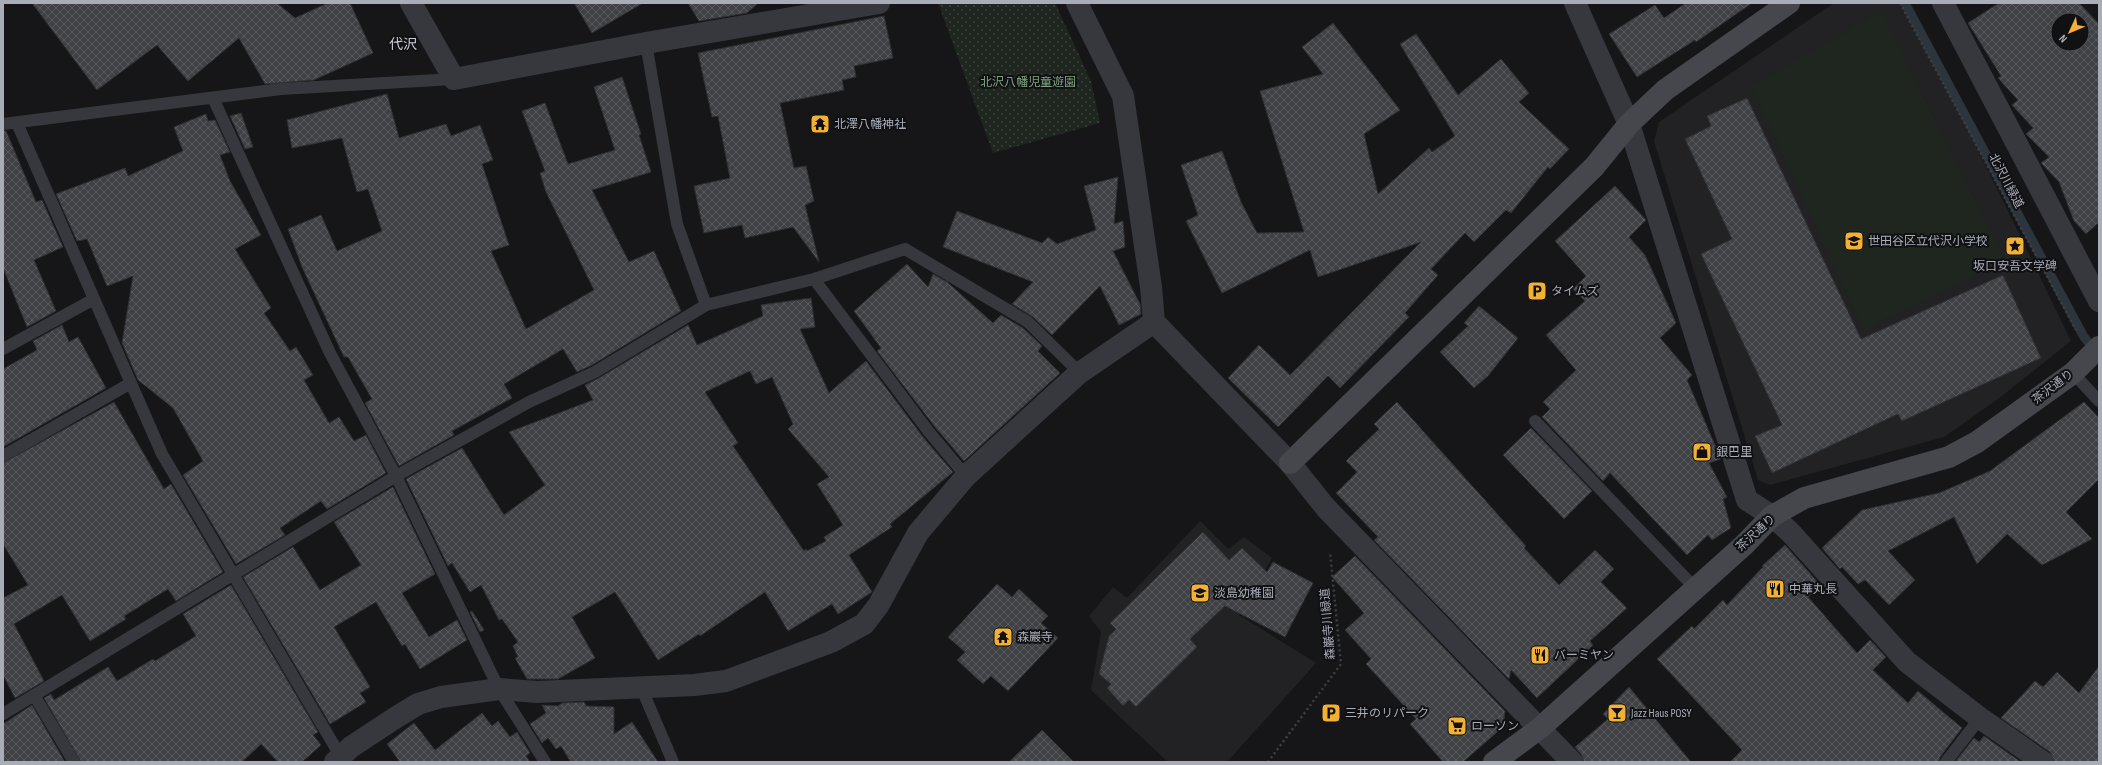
<svg xmlns="http://www.w3.org/2000/svg" width="2102" height="765" font-family="'Sofia Sans Condensed','Noto Sans JP',sans-serif">
<defs>
<pattern id="grass-dots" width="8" height="8" patternUnits="userSpaceOnUse"><rect width="8" height="8" fill="#1e261f"/><path d="M2 2h.1M6 6h.1" fill="none" stroke="#3c433d" stroke-width="1.8" stroke-linecap="round"/></pattern>
<pattern id="building-cross-hatch" width="8" height="8" patternUnits="userSpaceOnUse"><rect width="8" height="8" fill="#404145"/><path d="M0 0l8 8M0 8l8-8" fill="none" stroke="#595a5e"/></pattern>
</defs>
<rect width="100%" height="100%" fill="#161618"/>
<path fill="#222225" d="M1834 3H1907L2071 341 1998 399 1944 437 1770 485 1758 480 1654 141 1659 122Z
M1200 521 1228 549 1244 537 1272 558 1239 615 1316 663 1227 762H1168L1091 690 1101 632 1089 616 1113 587 1127 598Z"/>
<path fill="url(#grass-dots)" d="M938 3H1055L1091 81 1100 123 993 153Z"/>
<path fill="#1e261f" d="M1881 11 2005 260 1863 330 1752 87Z"/>
<g fill="none" stroke-linecap="round" stroke-linejoin="round">
<path stroke="#2c353c" stroke-width="9" d="M1905 3 2084 337 2095 350"/>
</g>
<path fill="url(#building-cross-hatch)" stroke="#303034" fill-rule="evenodd" d="M32 3H277L295 18 328 3H350L373 53 314 80 265 84 239 38 188 81 157 45 97 90Z
M574 3H643L592 33Z
M688 3H758L747 13 699 21Z
M1686 3H1752L1696 42 1695 40 1637 77 1609 34 1655 5 1664 18Z
M1999 3H2079L2099 24V222L2086 234 2074 221 2059 182 2041 163 2049 157 2026 134 2033 128 2012 105 2018 100 1998 78 2001 76 1968 23ZM2058 20H2082V44H2058Z
M884 16 893 58 854 66 856 77 842 80 844 90 780 103 794 168 806 166 814 201 805 205 819 262 793 227 745 238 742 225 704 233 694 186 730 178 718 116 712 117 698 53Z
M1333 23 1400 110 1364 134 1378 194 1429 148 1432 152 1455 136 1400 44 1416 34 1458 95 1501 59 1529 93 1519 102 1569 149 1550 169 1548 167 1511 213 1506 210 1474 242 1465 233 1431 269 1438 275 1405 313 1409 317 1340 388 1328 376 1278 427 1228 378 1259 345 1290 375 1421 242 1318 277 1310 250 1222 293 1186 221 1198 215 1181 165 1222 151 1241 202 1257 233 1304 232 1260 91 1323 74 1302 47Z
M622 77 641 134 639 135 651 172 592 190 629 262 654 251 681 311 592 365 577 372 563 349 504 384 512 398 452 431 454 435 399 466 365 403 372 399 348 357H344L302 267 288 229 321 215 337 251 382 231 368 189 357 192 342 138 292 148 287 120 387 94 399 138 446 124 451 136 480 125 493 160 482 164 509 245 491 251 526 329 594 290 546 192 540 173 545 171 522 111 545 103 568 164 615 150 594 87Z
M1747 98 1861 339 2003 275 2041 358 1902 421 1898 414 1772 473 1755 436 1782 425 1701 254 1732 239 1685 139 1711 126 1707 116Z
M241 113 253 147 245 149 230 116Z
M206 114 208 121 215 120 230 152 220 155 230 181 261 235 235 249 271 308 264 313 290 351 296 347 313 375 304 380 329 423 339 417 354 441 366 435 386 473 327 509 321 501 280 528 285 535 236 564 183 475 203 461 173 408 138 380 122 343 133 276 107 286 87 239 77 241 56 194 125 168 128 176 183 151 174 127Z
M3 131H6L36 202 42 200 63 247 34 260 56 311 27 327 3 268Z
M1118 177 1114 224 1123 221 1125 247 1113 251 1140 304 1141 314 1119 325 1100 286 1052 335 1033 317 1012 304 1033 282 943 247 957 211 1042 243 1048 237 1057 244 1096 230 1084 186Z
M1615 186 1646 220 1629 237 1645 255 1676 323 1660 338 1692 375 1687 380 1721 459 1709 463 1727 497 1723 499 1731 528 1712 540 1708 535 1687 555 1610 473 1603 481 1542 417 1550 409 1543 402 1576 370 1546 335 1585 301 1573 289 1586 276 1555 241Z
M907 264 928 287 933 274 947 282 993 323 1001 315 1023 328 1042 346 1038 351 1060 373 964 461 935 427 877 351 881 348 854 311Z
M811 298 815 327 800 329 829 393 866 361 923 437 953 472 890 524 892 527 849 555 872 592 838 614 832 604 788 631 765 592 700 636 699 634 658 660 615 592 572 617 595 658 558 679H527L515 658 518 657 513 646 518 642 502 619 499 620 481 585 470 592 452 563 448 566 406 479 462 448 504 515 545 485 509 432 593 400 585 385 599 378 688 325 697 345 763 316 761 305ZM750 371 756 384 772 377 793 424 788 429 829 477 817 484 843 525 824 537 826 541 807 551 806 549 804 551 733 446 738 443 705 392Z
M1479 306 1518 338 1488 376 1474 388 1440 352 1468 326 1464 323Z
M62 325 69 342 78 337 106 388 3 447V369L37 350 33 341Z
M114 402 164 489 171 484 223 572 176 601 168 589 124 616 126 619 90 641 62 595 14 624 44 681 15 698 3 675V598L28 585 3 544V463Z
M1397 402 1526 546 1524 548 1559 585 1595 550 1614 569 1601 582 1627 608 1590 641 1593 645 1537 698 1511 670 1509 679 1374 540 1378 537 1336 493 1357 472 1346 461 1379 429 1374 424Z
M2084 402 2099 418V479L2066 512 2092 539 2042 565 2007 534 1977 564 1954 517 1888 551 1915 580 1889 605 1865 580 1858 584 1842 567 1840 569 1822 548 1862 510 1939 493 1990 471Z
M1531 428 1592 491 1564 519 1503 455Z
M393 487 435 574 402 593 429 637 457 620 467 640 420 669 405 644 402 646 376 602 334 627 370 687 360 693 366 702 330 724 243 577 293 547 320 590 361 565 334 522Z
M1203 532 1229 560 1242 548 1267 572 1273 562 1313 583 1285 637 1225 606 1190 639 1197 647 1136 707 1129 700 1123 706 1107 688 1111 684 1099 674 1109 636 1116 629 1110 623Z
M1785 545 1821 586 1808 597 1857 653 1870 640 1886 657 1873 670 1908 703 1918 691 1962 728 1940 757 1939 762H1730L1742 750 1657 659 1692 626 1694 629 1723 600 1727 605 1763 567 1762 566Z
M1355 556 1505 711 1503 727 1463 762H1443L1410 724 1416 719 1366 664 1371 659 1345 630 1364 613 1332 577Z
M997 584 1012 597 1019 589 1048 616 1041 623 1058 638 1008 691 991 676 983 684 957 660 965 652 948 637Z
M231 585 318 732 313 735 321 745 302 762H278L261 744 242 762H81L44 698 51 694 54 700 108 667 117 681 153 659 155 661 196 636 183 614Z
M472 611 484 630 480 632 470 612Z
M2099 666V762H2055L2050 752 2001 718 2035 681 2043 687 2057 672 2079 693Z
M1629 687 1691 762H1584L1581 754 1575 747 1608 719 1603 714Z
M584 702 586 706 614 707V734L632 722 658 762H569L570 761 561 746 556 749 548 738 542 743 530 724 546 713 542 705 558 706 562 703Z
M32 705 65 762H3V724Z
M482 713 492 726 498 721 510 737 517 732 530 753 526 756 530 762H400L387 744 414 723 435 750Z
M1042 730 1074 762H1009Z
M1984 736 2021 762H1955L1974 738 1979 742Z"/>
<g fill="none" stroke-linecap="round" stroke-linejoin="round">
<path stroke="#3d3f44" stroke-width="2.5" stroke-dasharray="2 3" stroke-linecap="butt" d="M1900 3 2076 330
M1268 762 1341 664 1330 552"/>
<path stroke="#37383d" stroke-width="12" d="M646 43 677 224 706 305
M213 98 330 353 396 476 499 689 545 762
M17 123 162 454 341 757
M3 124 281 89 454 79
M814 279 929 432 966 476
M3 349 94 299
M2073 373 2099 401
M1535 421 1695 588
M3 456 131 383
M641 687 673 762
M34 695 74 762
M3 714 396 476 529 402 595 372 706 305 814 279 905 249 1028 322 1080 373
M1946 762 1980 718"/>
<path stroke="#37383d" stroke-width="22" d="M411 3 454 79 646 43 879 3
M1077 3 1123 96 1151 287 1154 322
M1575 3 1629 124 1747 500 1772 516 1790 532 1907 662 1980 718 2043 762
M1943 3 2099 301
M335 762 351 747 395 718 418 704 441 697 499 689 537 692 694 685 726 681 831 642 864 624 878 606 918 533 966 476 1078 374 1154 322 1290 463 1326 508 1572 762"/>
<path stroke="#45474d" stroke-width="22" d="M1290 463 1594 167 1629 124 1665 90 1789 3
M1494 762 1540 728 1744 545 1772 516 1804 498 1949 457 1977 442 2073 373 2099 347"/>
</g>
<defs>
<g id="temple-square" transform="scale(1)"><rect x="-9" y="-9" width="18" height="18" rx="4" fill="#f2b134" stroke="#111113"/><path d="M0-6L5-2H3V0L6.5 2.5H4V6H1.5V3h-3V6H-4V2.5H-6.5L-3 0V-2H-5Z" fill="#111"/></g>
<g id="school-square" transform="scale(1)"><rect x="-9" y="-9" width="18" height="18" rx="4" fill="#f2b134" stroke="#111113"/><path d="M0-5L7-2L0 1L-7-2ZM-4 1L0 2.5L4 1V4Q0 6-4 4Z" fill="#111"/></g>
<g id="sight-square" transform="scale(1)"><rect x="-9" y="-9" width="18" height="18" rx="4" fill="#f2b134" stroke="#111113"/><path d="M0-6L1.8-2.2L6-1.7L2.9 1.2L3.7 5.4L0 3.3L-3.7 5.4L-2.9 1.2L-6-1.7L-1.8-2.2Z" fill="#111"/></g>
<g id="parking-square" transform="scale(1)"><rect x="-9" y="-9" width="18" height="18" rx="4" fill="#f2b134" stroke="#111113"/><path d="M-3.5-5.5H1a3.5 3.5 0 0 1 0 7H-1V5.5H-3.5ZM-1-3.4V-.6H.8a1.4 1.4 0 0 0 0-2.8Z" fill="#111"/></g>
<g id="shop-square" transform="scale(1)"><rect x="-9" y="-9" width="18" height="18" rx="4" fill="#f2b134" stroke="#111113"/><path d="M-5-2.5h2.3a2.7 3.5 0 0 1 5.4 0H5L5.5 6h-11ZM-1.5-2.5h3a1.5 2.3 0 0 0-3 0Z" fill="#111"/></g>
<g id="restaurant-square" transform="scale(1)"><rect x="-9" y="-9" width="18" height="18" rx="4" fill="#f2b134" stroke="#111113"/><path d="M-5-6h1v4h1v-4h1v4h1v-4h1v5L-1.5 .5V6h-2V.5L-5-1ZM5-6V6H3V1.5H1.5Q1.5-4 5-6Z" fill="#111"/></g>
<g id="bar-square" transform="scale(1)"><rect x="-9" y="-9" width="18" height="18" rx="4" fill="#f2b134" stroke="#111113"/><path d="M-6-5H6L.8 .8V4.5H3.5V6h-7V4.5H-.8V.8Z" fill="#111"/></g>
<g id="supermarket-square" transform="scale(1)"><rect x="-9" y="-9" width="18" height="18" rx="4" fill="#f2b134" stroke="#111113"/><path d="M-6-5.5h2.5l.6 2H6L4.5 2H-2.5L-4.4-4H-6ZM-1.5 3.2a1.3 1.3 0 1 0 .1 0ZM3 3.2a1.3 1.3 0 1 0 .1 0Z" fill="#111"/></g>
</defs>
<g fill-rule="evenodd">
<use href="#temple-square" x="820" y="124"/>
<use href="#school-square" x="1854" y="241"/>
<use href="#sight-square" x="2015" y="246"/>
<use href="#parking-square" x="1537" y="291"/>
<use href="#shop-square" x="1702" y="452"/>
<use href="#restaurant-square" x="1775" y="589"/>
<use href="#school-square" x="1200" y="593"/>
<use href="#temple-square" x="1003" y="637"/>
<use href="#restaurant-square" x="1540" y="655"/>
<use href="#parking-square" x="1331" y="713"/>
<use href="#bar-square" x="1617" y="713"/>
<use href="#supermarket-square" x="1457" y="726"/>
</g>
<g text-anchor="middle" dominant-baseline="central" stroke-width="4" stroke-linejoin="round" paint-order="stroke">
<g font-size="12" fill="#7fa381" stroke="#111113">
<text x="1028" y="82">北沢八幡児童遊園</text>
</g>
<g font-size="12" fill="#a8adb8" stroke="#111113" text-anchor="start">
<text x="834" y="124">北澤八幡神社</text>
<text x="1868" y="241">世田谷区立代沢小学校</text>
<text x="2015" y="266" text-anchor="middle">坂口安吾文学碑</text>
<text x="1551" y="291">タイムズ</text>
<text x="1716" y="452">銀巴里</text>
<text x="1789" y="589">中華丸長</text>
<text x="1214" y="593">淡島幼稚園</text>
<text x="1017" y="637">森巖寺</text>
<text x="1554" y="655">バーミヤン</text>
<text x="1345" y="713">三井のリパーク</text>
<text x="1631" y="713">Jazz Haus POSY</text>
<text x="1471" y="726">ローソン</text>
</g>
<g font-size="12" fill="#a8adb8" stroke="#111113">
<text transform="translate(2006 181) rotate(62)">北沢川緑道</text>
<text transform="translate(2053 387) rotate(-37)">茶沢通り</text>
<text transform="translate(1756 533) rotate(-42)">茶沢通り</text>
<text transform="translate(1328 624) rotate(-95)">森巌寺川緑道</text>
</g>
<g font-size="14" fill="#c9ccd4" stroke="#111113">
<text x="403" y="44">代沢</text>
</g>
</g>
<rect width="2102" height="765" fill="none" stroke="#a8adb8" stroke-width="8"/>
<g transform="translate(2070 32) rotate(226)"><circle r="19" fill="#111113" stroke="#4d4f55"/>
<path d="M0-3L7 15L0 10L-7 15Z" fill="#f2b134"/>
<text y="-6" font-size="11" font-weight="bold" text-anchor="middle" fill="#a8adb8">N</text>
</g>
</svg>
